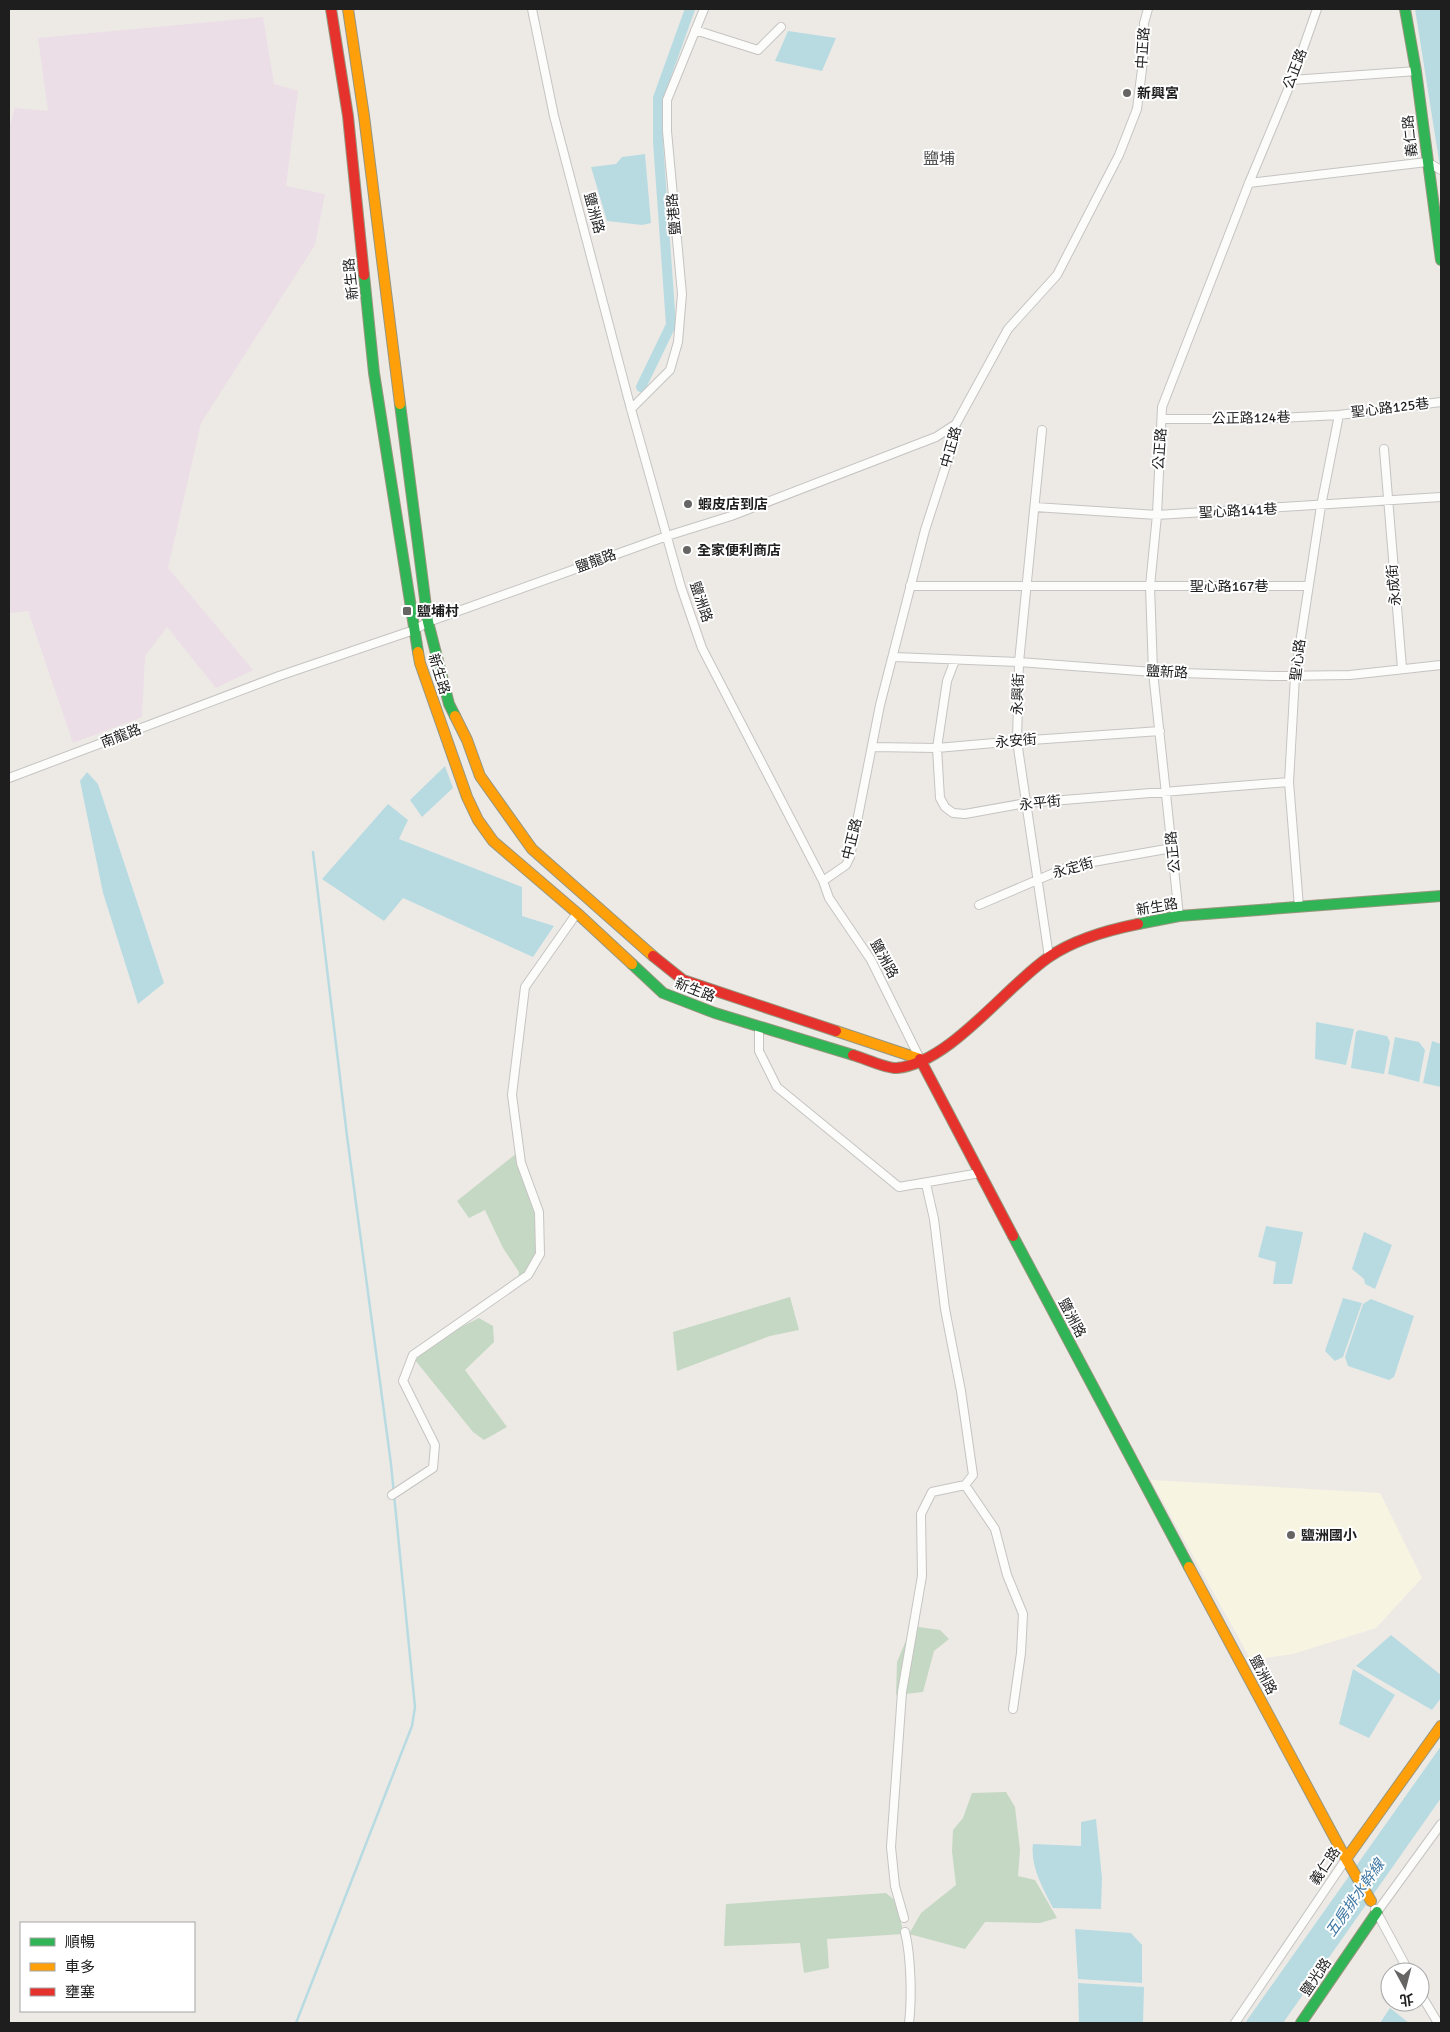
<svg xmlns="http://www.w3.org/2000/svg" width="1450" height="2032" font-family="Signika,'Noto Sans TC',sans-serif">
<rect width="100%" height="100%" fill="#edeae6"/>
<path fill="#ebdee6" d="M263 17 274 84 298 91 286 186 325 194 315 245 201 423 168 568 253 670 216 688 167 627 145 656 142 717 73 743 28 611 9 613V129L15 108 48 111 38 38Z"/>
<path fill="#f7f4e1" d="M1151 1480 1380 1493 1422 1578 1376 1628 1293 1654 1251 1660Z"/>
<path fill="#c4d8c3" d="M522 1149 540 1223 542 1256 517 1287 519 1272 503 1248 485 1210 469 1218 457 1201Z
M790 1297 799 1330 770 1336 677 1371 673 1332Z
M479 1318 493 1326 494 1342 465 1370 507 1427 484 1440 473 1432 415 1360 439 1338Z
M912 1626 940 1630 949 1639 934 1651 923 1692 896 1695 897 1662Z
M1006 1792 1015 1807 1020 1850 1018 1876 1035 1880 1057 1918 1040 1923 985 1922 965 1949 909 1934 921 1913 956 1885 952 1851 953 1830 963 1818 972 1793Z
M886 1893 898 1903 903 1934 827 1939 829 1968 804 1973 800 1943 724 1946 726 1904Z"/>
<path fill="#b8dbe2" d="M1415 9H1441V173Z
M788 31 836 38 822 71 775 61Z
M645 154 651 223 642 225 607 221 591 167 616 164 622 157Z
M445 766 453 788 422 817 410 800Z
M87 772 98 784 164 983 138 1004 103 893 80 781Z
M388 804 408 820 399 839 522 887V916L554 926 533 957 403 898 384 921 322 879Z
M1316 1022 1354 1029 1346 1065 1315 1059Z
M1359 1030 1387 1036 1390 1042 1384 1074 1351 1068 1356 1032Z
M1395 1037 1419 1042 1425 1050 1419 1082 1388 1074Z
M1432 1041 1441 1044V1087L1423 1083Z
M1266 1226 1303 1232 1292 1284H1273L1276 1262 1258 1257Z
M1364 1232 1392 1245 1375 1289 1365 1284 1364 1279 1352 1269Z
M1343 1298 1362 1303 1343 1357 1335 1361 1325 1351Z
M1371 1299 1414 1316 1394 1377 1389 1380 1348 1366 1345 1357 1363 1304Z
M1391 1635 1441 1675V1698L1432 1710 1356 1666Z
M1353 1669 1395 1695 1369 1738 1339 1724Z
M1441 1746V1798L1283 2023H1245Z
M1096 1819 1102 1878 1101 1909 1053 1908C1043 1889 1030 1866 1033 1844L1081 1846V1822Z
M1075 1929 1131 1933 1142 1945V1983L1078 1979Z
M1078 1983 1144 1987 1143 2023H1079Z
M1390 2008 1409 2023H1380Z"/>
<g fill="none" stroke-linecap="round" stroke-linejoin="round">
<path stroke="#b8dbe2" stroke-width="2.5" d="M296 2023 412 1726 415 1707 391 1464 347 1136 313 852"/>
<path stroke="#b8dbe2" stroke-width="10" d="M641 387 671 325 658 142V98L690 9"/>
<g stroke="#c5c4c2" stroke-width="10">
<path id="street" d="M532 9 554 116 631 409 681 587 702 648 823 881 829 898 871 960 920 1059
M695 30 758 50 781 27
M1292 80 1417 71
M1249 183 1427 162 1441 170
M631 409 670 370 678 342 682 294 667 131V100L704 9
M1162 419H1259L1339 415 1441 402
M1042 430 1019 662 1017 741 1049 957
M1384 449 1402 668
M1035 507 1157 515 1441 497
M910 586H1307
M894 657 1019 662 1153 672 1275 676 1350 675 1441 665
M955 660 947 681 937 748 940 798 945 807 953 813 965 814 1026 803 1289 782
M872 747 937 748 1017 741 1160 731
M9 778 279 676 414 630 428 622 667 536 731 516 936 437 956 424
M823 881 846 865 850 857 880 705 925 530 950 453 956 424 1008 329 1057 275 1119 155 1137 109 1143 61 1144 23 1148 9
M979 905 1070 866 1172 848
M1299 907 1289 782 1295 676 1321 506 1339 415
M1179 916 1153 672 1150 586 1157 515 1162 407 1249 183 1292 80 1317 9
M759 1026V1051L777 1087 899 1187 980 1173
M965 1485 995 1529 1007 1575 1023 1614 1021 1653 1013 1709
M392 1495 433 1468 435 1445 403 1381 413 1355 528 1275 540 1254 539 1212 521 1163 512 1095 525 987 577 913
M1375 1909 1409 1972
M1377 1912 1441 1824
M904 1918 895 1886 891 1847 902 1692 922 1576 921 1514 932 1492 965 1485 973 1475 961 1391 945 1309 934 1219 926 1184
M905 1932C911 1956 912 1998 909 2023
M1420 1993 1438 2023
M1235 2023 1346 1859"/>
</g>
<g stroke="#97967e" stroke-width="12">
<path id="fast" d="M1405 9 1416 71 1441 260
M364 275 374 373 418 652
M400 404 428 622 449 704 455 716
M1138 924 1179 916 1441 896
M632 964 663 993 715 1013 853 1055
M1013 1236 1189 1567
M1301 2023 1377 1912"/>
</g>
<g stroke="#97967e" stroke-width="12">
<path id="slow" d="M348 9 364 116 400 404
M418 652 420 663 467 797 478 820 493 841 577 913 632 964
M455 716 467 740 480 776 532 849 653 956
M836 1031 920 1059
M1189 1567 1346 1859 1371 1901
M1346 1859 1441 1726"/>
</g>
<g stroke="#97967e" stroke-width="12">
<path id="jam" d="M331 9 348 116 364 275
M653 956 683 980 836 1031
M853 1055C864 1058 887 1069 897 1068 950 1063 1006 986 1049 957 1075 939 1108 930 1138 924
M920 1059 1013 1236"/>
</g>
<use href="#street" stroke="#fcfcfb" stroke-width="8"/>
<use href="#fast" stroke="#30b455" stroke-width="10"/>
<use href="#slow" stroke="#ff9f0a" stroke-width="10"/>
<use href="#jam" stroke="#e5322d" stroke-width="10"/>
</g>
<g fill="#666564" stroke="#fff" stroke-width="2">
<circle cx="1127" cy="93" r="5"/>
<circle cx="688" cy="504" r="5"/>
<circle cx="687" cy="550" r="5"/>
<rect x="402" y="606" width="10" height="10" rx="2.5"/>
<circle cx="1291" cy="1535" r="5"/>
</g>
<g text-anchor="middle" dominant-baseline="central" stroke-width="4" stroke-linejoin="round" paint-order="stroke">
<g font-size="14" fill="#1e1e1e" stroke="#fff">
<text transform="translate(1143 48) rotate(-86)">中正路</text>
<text transform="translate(1295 69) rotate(-69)">公正路</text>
<text transform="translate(1410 136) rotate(-96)">義仁路</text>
<text transform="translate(594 213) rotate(75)">鹽洲路</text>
<text transform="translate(674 214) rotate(-95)">鹽港路</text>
<text transform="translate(351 279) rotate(-96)">新生路</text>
<text transform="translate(1390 408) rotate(-7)">聖心路125巷</text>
<text transform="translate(1251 418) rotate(-1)">公正路124巷</text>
<text transform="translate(951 447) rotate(-74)">中正路</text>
<text transform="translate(1160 449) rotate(-86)">公正路</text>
<text transform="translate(1238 511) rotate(-3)">聖心路141巷</text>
<text transform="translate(596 561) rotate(-20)">鹽龍路</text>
<text transform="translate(1394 585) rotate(-95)">永成街</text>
<text x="1229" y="586">聖心路167巷</text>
<text transform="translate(701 602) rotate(71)">鹽洲路</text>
<text transform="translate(1298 660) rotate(-83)">聖心路</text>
<text transform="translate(1167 672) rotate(3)">鹽新路</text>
<text transform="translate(439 674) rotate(73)">新生路</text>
<text transform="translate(1018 694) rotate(-88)">永興街</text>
<text transform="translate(121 736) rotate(-21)">南龍路</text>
<text transform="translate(1016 741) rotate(-5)">永安街</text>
<text transform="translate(1040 803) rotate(-6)">永平街</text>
<text transform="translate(852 839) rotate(-76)">中正路</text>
<text transform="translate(1173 852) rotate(-96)">公正路</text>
<text transform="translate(1073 868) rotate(-16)">永定街</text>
<text transform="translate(1157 907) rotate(-10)">新生路</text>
<text transform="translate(884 959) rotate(61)">鹽洲路</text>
<text transform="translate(695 990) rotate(21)">新生路</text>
<text transform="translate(1072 1318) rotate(62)">鹽洲路</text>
<text transform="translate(1263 1675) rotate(62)">鹽洲路</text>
<text transform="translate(1325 1866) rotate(-56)">義仁路</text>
<text transform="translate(1316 1977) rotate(-56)">鹽光路</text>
</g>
<g font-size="14" font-weight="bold" fill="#1e1e1e" stroke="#fff" text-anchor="start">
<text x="1137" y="93">新興宮</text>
<text x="698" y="504">蝦皮店到店</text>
<text x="697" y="550">全家便利商店</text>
<text x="417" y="611">鹽埔村</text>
<text x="1301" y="1535">鹽洲國小</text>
</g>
<g font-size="15" font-style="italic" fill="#3f77a3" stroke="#fff">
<text transform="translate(1355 1898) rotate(-55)">五房排水幹線</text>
</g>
<g font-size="16" fill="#515151" stroke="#fff">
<text x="939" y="159">鹽埔</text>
</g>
</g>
<rect width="1450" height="2032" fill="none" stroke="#1e1e1e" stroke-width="20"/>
<rect x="20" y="1922" width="175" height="90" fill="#ffffff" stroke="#a5a5a5"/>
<rect x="30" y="1938" width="25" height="8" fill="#30b455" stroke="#a5a5a5"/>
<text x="65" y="1947" font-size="15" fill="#1e1e1e">順暢</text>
<rect x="30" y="1963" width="25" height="8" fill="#ff9f0a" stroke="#a5a5a5"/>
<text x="65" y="1972" font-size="15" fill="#1e1e1e">車多</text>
<rect x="30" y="1988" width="25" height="8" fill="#e5322d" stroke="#a5a5a5"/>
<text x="65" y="1997" font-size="15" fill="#1e1e1e">壅塞</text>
<g transform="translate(1405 1987) rotate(173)"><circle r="24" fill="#ffffff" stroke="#a5a5a5"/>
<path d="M0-4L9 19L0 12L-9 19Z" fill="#666564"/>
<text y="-8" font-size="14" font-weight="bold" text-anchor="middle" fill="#1e1e1e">北</text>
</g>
</svg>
